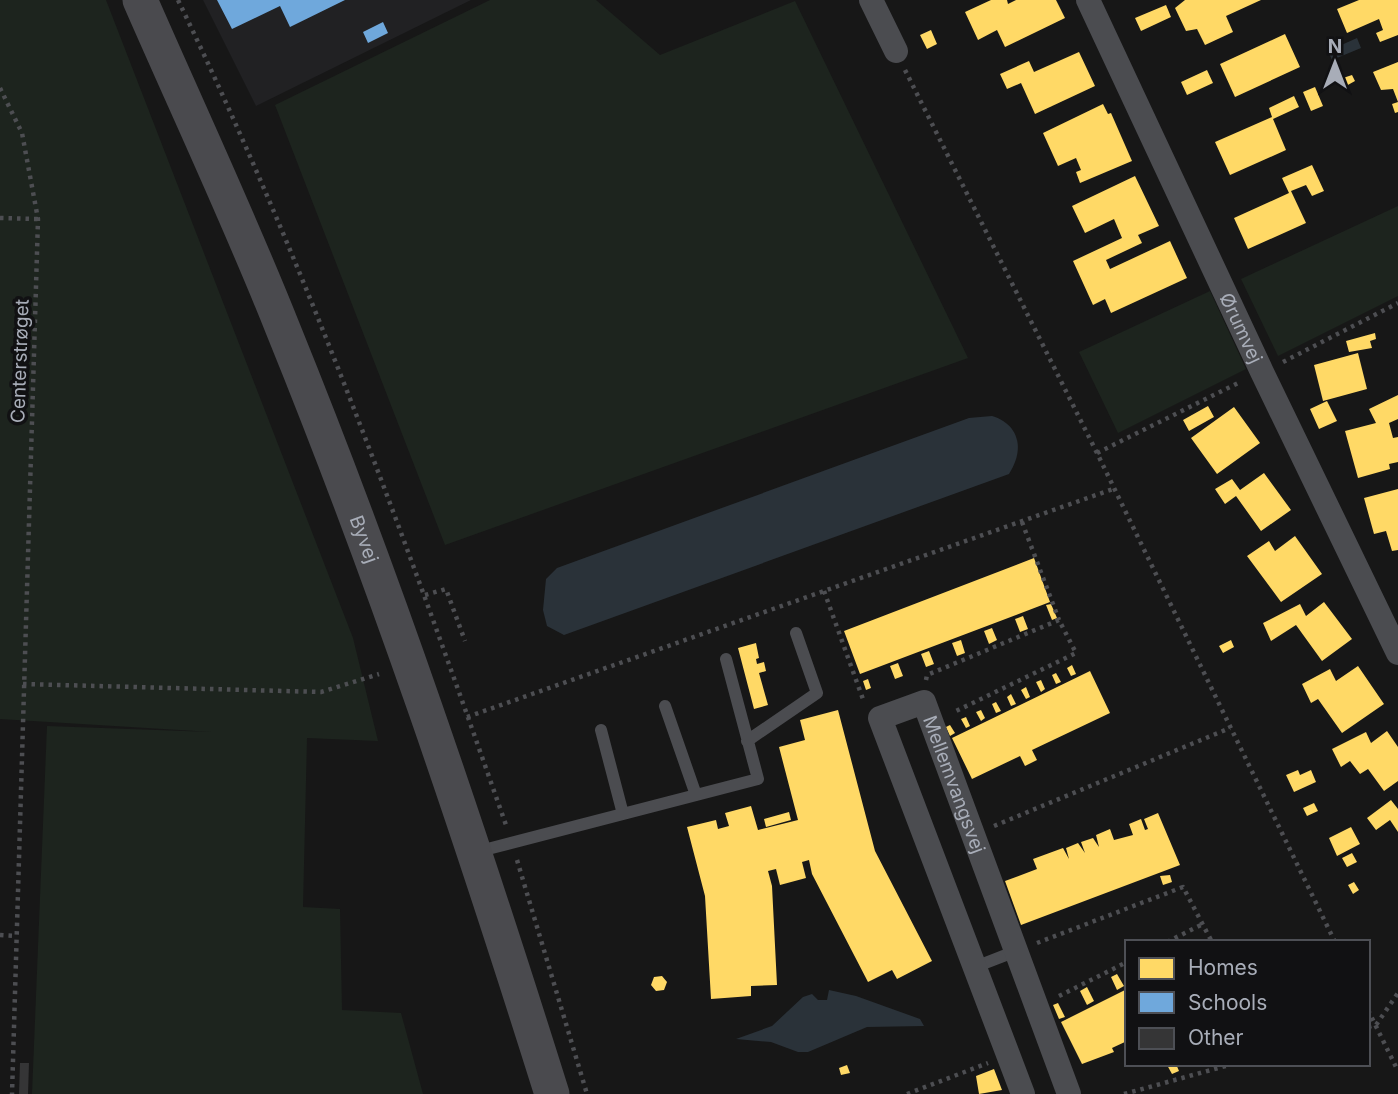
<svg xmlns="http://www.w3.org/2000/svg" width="1398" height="1094" font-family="Inter,sans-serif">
<rect width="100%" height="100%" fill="#171717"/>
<path fill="#212123" d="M203 0H471L256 106Z"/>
<path fill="#1d241e" d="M0 0H106L353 638 378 741 307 738 303 907 340 909 342 1010 401 1013 423 1094H32L47 726 212 732 0 719Z
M490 0H596L660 55 795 1 968 358 445 545 275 105Z
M1398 206V296L1278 356 1241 279Z
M1210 291 1246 369 1118 433 1079 352Z"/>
<path fill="#2a3239" d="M1357 38 1361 48 1332 60 1328 51Z
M992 416C1021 425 1024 451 1009 474L564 635 547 626 543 610 546 579 557 568 969 418Z
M829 990 856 996 920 1019 924 1026 867 1027 808 1052H798L771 1042 736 1039 772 1026 803 997 812 994 818 1000H827Z"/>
<path fill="#ffd966" d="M991 0H1007L1008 4 1016 0H1056L1065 18 1005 47 997 30 978 40 965 12Z
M1185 0H1261L1226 16 1233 32 1205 45 1197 29 1186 31 1175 8Z
M1359 0H1398V35L1380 42 1376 33 1383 30 1379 19 1347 33 1337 9Z
M1166 5 1171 17 1141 31 1135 18Z
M931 30 937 44 927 49 920 35Z
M1285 34 1300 67 1235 97 1220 64Z
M1079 52 1095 86 1035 114 1021 83 1007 89 1000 74 1029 61 1034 72Z
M1398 62V112L1395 113 1392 104 1398 102 1393 89 1381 90 1373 72Z
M1207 70 1213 83 1187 95 1181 82Z
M1352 75 1355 81 1346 86 1343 78Z
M1315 87 1323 106 1311 111 1303 92Z
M1294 96 1299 107 1273 119 1286 150 1230 175 1215 142 1272 117 1269 108Z
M1103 104 1108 114 1111 113 1132 161 1080 183 1076 172 1081 170 1076 158 1058 166 1043 133Z
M1312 165 1324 191 1312 196 1306 185 1291 191 1306 223 1248 249 1234 218 1289 193 1282 178Z
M1135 176 1159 226 1138 235 1142 243 1106 260 1110 269 1170 241 1187 278 1111 313 1105 299 1093 305 1073 261 1122 238 1114 219 1085 233 1072 206Z
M1375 333 1376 339 1370 341 1372 348 1349 352 1346 341Z
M1358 353 1367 389 1323 401 1314 365Z
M1398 395V419L1389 423 1393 438 1398 437V462L1389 464 1390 469 1358 478 1345 431 1376 423 1369 409Z
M1327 401 1337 421 1319 429 1310 409Z
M1208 406 1214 417 1189 431 1183 420Z
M1234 407 1260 443 1217 474 1191 438Z
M1264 473 1291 510 1261 531 1236 496 1225 504 1215 489 1232 479 1240 490Z
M1398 489V550L1392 551 1386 531 1374 534 1364 498Z
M1295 536 1322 574 1281 602 1247 556 1269 541 1275 551Z
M1034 558 1050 602 860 674 844 631Z
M1324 602 1352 639 1322 661 1296 625 1271 641 1263 623 1300 604 1306 616Z
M1051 604 1057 618 1052 620 1046 605Z
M1023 616 1028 629 1020 632 1015 619Z
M992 628 997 640 989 644 984 631Z
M961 640 965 653 957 656 952 643Z
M1231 640 1234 647 1223 653 1219 646Z
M756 643 759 658 756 659 757 664 764 662 766 671 759 673 768 705 754 709 738 648Z
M929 651 934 664 926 667 921 654Z
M898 663 903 676 895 679 890 666Z
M1072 665 1076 674 1071 676 1067 668Z
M1358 666 1384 704 1342 733 1318 699 1311 703 1302 684 1330 669 1336 681Z
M1090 671 1110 713 1032 750 1037 760 1025 766 1020 756 972 779 952 738Z
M1056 673 1061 682 1056 684 1052 675Z
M868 679 871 688 866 690 863 681Z
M1041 680 1045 689 1041 692 1036 682Z
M1026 687 1030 697 1026 699 1021 690Z
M1011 694 1016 704 1011 706 1007 697Z
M996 702 1001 711 996 713 992 704Z
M838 710 875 851 932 961 897 979 892 970 868 982 812 874 809 860 802 862 806 878 780 885 776 869 768 871 772 886 777 985 751 986V996L711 999 705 896 687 827 716 820 718 829 729 826 725 813 751 806 758 830 798 820 779 747 805 740 800 720Z
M981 710 985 718 981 721 976 712Z
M966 717 970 726 966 728 961 719Z
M950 725 955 733 950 736 946 727Z
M1387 731 1398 747V781L1384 791 1368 769 1360 774 1350 761 1341 767 1332 749 1366 732 1371 743Z
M1298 770 1300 775 1311 770 1316 782 1294 792 1286 775Z
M1391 800 1398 809V832L1390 820 1376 830 1367 818Z
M1314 803 1318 811 1307 816 1303 808Z
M789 812 791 820 766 827 764 819Z
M1158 813 1180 865 1021 925 1005 881 1037 869 1033 859 1063 848 1069 859 1066 848 1078 843 1085 853 1081 842 1093 838 1099 847 1096 835 1110 829 1114 840 1133 835 1129 824 1141 819 1145 830 1148 829 1144 819Z
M1351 827 1360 844 1337 856 1329 838Z
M1352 853 1357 862 1347 867 1342 858Z
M1170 875 1172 882 1163 885 1160 876Z
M1354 882 1359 890 1353 894 1348 885Z
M1117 974 1124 986 1117 990 1111 977Z
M662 976 667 982 664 990 656 991 651 985 654 977Z
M1087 987 1094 1001 1087 1005 1080 991Z
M1127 989V1041L1112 1048 1114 1052 1082 1064 1061 1022Z
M1058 1003 1065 1017 1059 1019 1053 1005Z
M1176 1064 1179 1071 1172 1074 1167 1065Z
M847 1065 850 1073 841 1075 839 1068Z
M994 1069 1002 1090 979 1094 976 1076Z"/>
<path fill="#6fa8dc" d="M217 0H345L290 27 280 6 232 29Z
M383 22 388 33 368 43 363 32Z"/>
<path fill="#353536" d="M20 1063H29L28 1094H19Z"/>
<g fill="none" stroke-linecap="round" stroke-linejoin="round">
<path stroke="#4d4e52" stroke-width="4.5" stroke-dasharray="3.5 5" stroke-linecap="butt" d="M178 0C307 267 408 546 506 825
M905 70 1097 453 1335 942
M0 88 22 133 38 219 12 1094
M0 218 38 219
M1283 362 1398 303
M1097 453 1240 382
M1022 522 1059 620
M824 591 864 702
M425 595 446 589 465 641
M926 680 927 675 1059 620 1076 653 952 713
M23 684 321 692 379 674
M467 717 1113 489
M994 826 1230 728
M517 860 587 1094
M0 935 16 936
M1167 942 1203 924
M1037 943 1183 887 1212 942
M1059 996 1127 962
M1368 1010 1398 1071
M1368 1027 1376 1025 1398 993
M907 1094 988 1063
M1124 1094 1233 1064"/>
<path stroke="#4b4c50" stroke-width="12" d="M665 706 696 795
M601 730 623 814
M747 741 817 693 796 633
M476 852 758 779 726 659
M975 967 1016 951"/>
<g stroke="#4b4c50" stroke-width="24">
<path d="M871 0 896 51"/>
<path id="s1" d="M1088 0 1262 372 1398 653"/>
<path id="s2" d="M1023 1094 880 718 924 702 1069 1094"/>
</g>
<path stroke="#4a4a4e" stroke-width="35" id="s3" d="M140 0C188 110 239 218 283 329 385 580 471 836 552 1094"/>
</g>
<g text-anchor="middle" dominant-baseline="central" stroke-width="7" stroke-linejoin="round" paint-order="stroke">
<g font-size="19" fill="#a8adb8" stroke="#111113">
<text stroke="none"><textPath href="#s1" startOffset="362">Ørumvej</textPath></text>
<text transform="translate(20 361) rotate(-88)">Centerstrøget</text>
<text stroke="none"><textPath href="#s3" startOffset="584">Byvej</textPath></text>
<text stroke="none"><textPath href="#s2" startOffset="537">Mellemvangsvej</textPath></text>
</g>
</g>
<rect x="1125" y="940" width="245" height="126" fill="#111113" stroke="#4d4f55" stroke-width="2"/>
<rect x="1139" y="958" width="35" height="21" fill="#ffd966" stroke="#4d4f55" stroke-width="2"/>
<text x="1188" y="975" font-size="21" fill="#a8adb8">Homes</text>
<rect x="1139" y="992" width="35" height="21" fill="#6fa8dc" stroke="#4d4f55" stroke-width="2"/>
<text x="1188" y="1010" font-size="21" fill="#a8adb8">Schools</text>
<rect x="1139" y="1028" width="35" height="21" fill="#353536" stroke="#4d4f55" stroke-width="2"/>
<text x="1188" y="1045" font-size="21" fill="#a8adb8">Other</text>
<g transform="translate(1335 63)" stroke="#111113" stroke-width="5" paint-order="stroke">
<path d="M0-5L12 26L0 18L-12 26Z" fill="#a8adb8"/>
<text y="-10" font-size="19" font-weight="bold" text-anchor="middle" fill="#a8adb8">N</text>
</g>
</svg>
